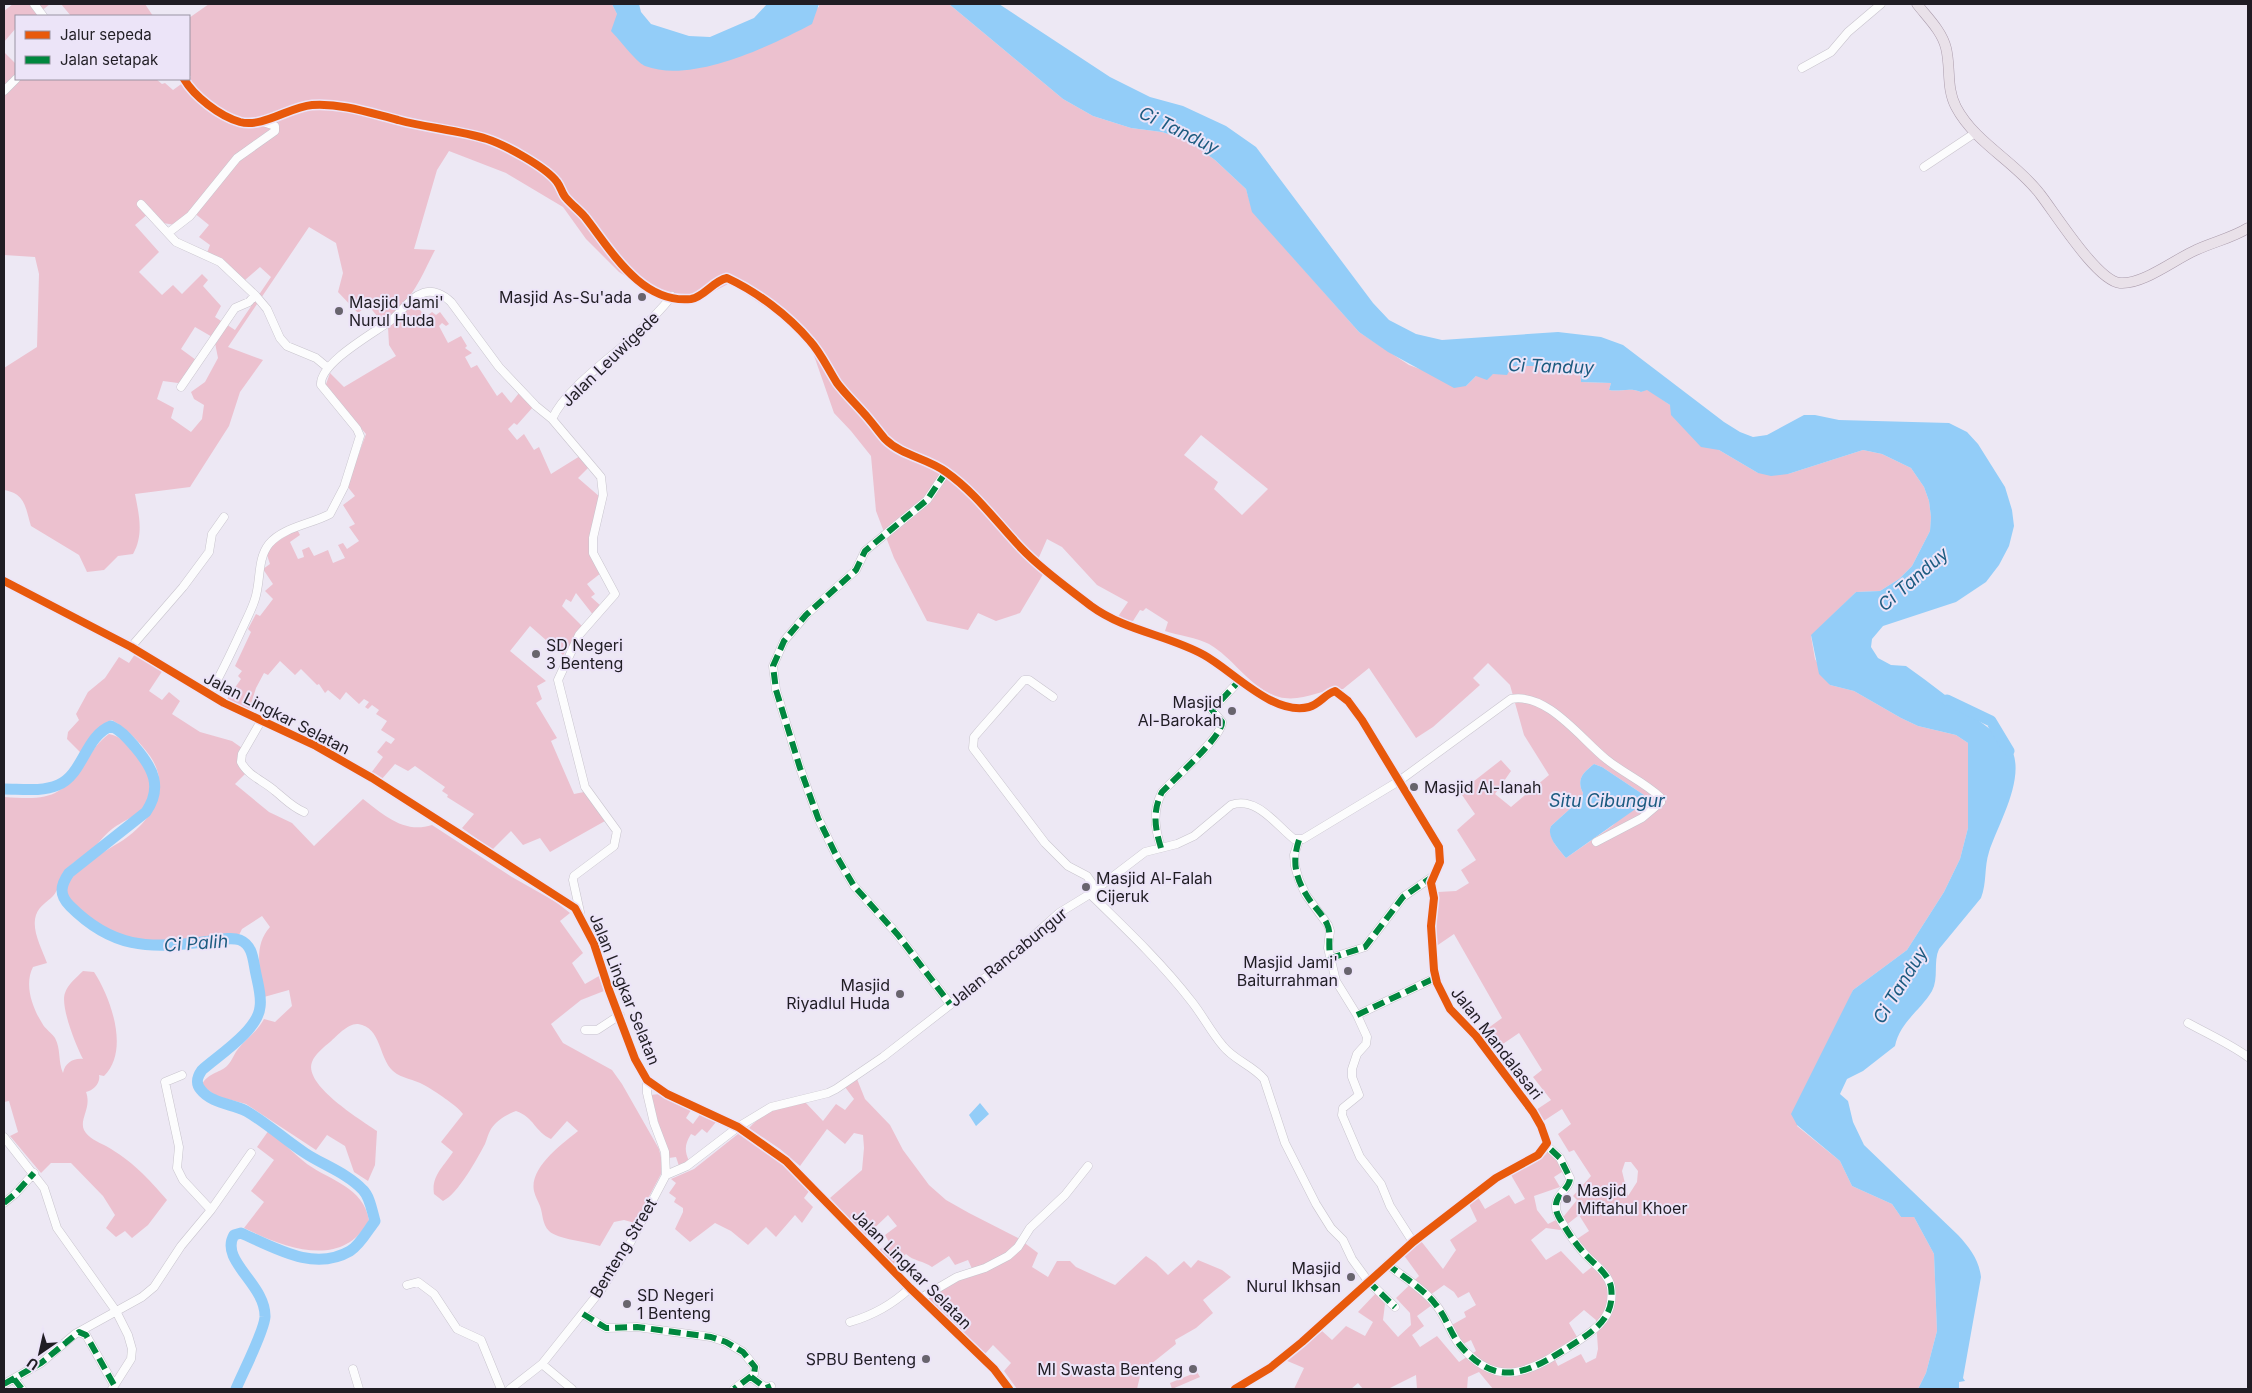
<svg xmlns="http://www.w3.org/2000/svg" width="2252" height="1393" font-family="Inter,sans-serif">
<rect width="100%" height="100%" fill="#ede8f4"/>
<path fill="#ecc1cf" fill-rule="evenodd" d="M13 4H50L35 16H16V28L4 42V11Z
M61 4H145L153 16H71Z
M209 4H612L643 65 819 7V4H949L1063 99 1093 116 1131 128 1162 132 1187 140 1215 160 1246 189 1253 212 1359 332 1409 365 1466 386 1476 376 1510 372 1512 366H1572C1581 370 1581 374 1581 382L1611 383 1609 390C1620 392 1630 387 1641 392L1647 389 1670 405 1719 450 1758 473 1788 474 1863 450 1882 454 1911 468 1924 487 1929 501 1931 517 1930 531 1912 566 1899 579 1880 591 1856 592 1811 636 1815 659 1830 685 1854 691 1901 718 1918 726 1956 735 1968 743V828L1960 859 1944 892 1907 950 1853 990 1797 1126 1840 1161 1852 1186 1892 1204 1901 1217H1914L1934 1254 1937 1331 1926 1373 1918 1389H1493L1479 1372 1468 1377 1467 1389H1417L1416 1375 1388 1389H1363L1358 1383 1351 1389H1294L1304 1368 1285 1360 1322 1331 1332 1340 1346 1326 1365 1336 1373 1322 1358 1312 1376 1293 1385 1304 1383 1320 1398 1337 1411 1325 1410 1313 1396 1298 1419 1276 1403 1254 1421 1241 1443 1269 1456 1250 1450 1240 1477 1221 1469 1204 1478 1197 1485 1209 1509 1195 1515 1204 1525 1199 1511 1175 1545 1155 1550 1149 1565 1170 1554 1177 1560 1187 1534 1196 1537 1210 1548 1224 1564 1216 1577 1200 1573 1196 1591 1176 1574 1150 1569 1152 1558 1134 1571 1124 1562 1109 1542 1122 1536 1110 1551 1100 1533 1077 1542 1070 1519 1033 1491 1052 1480 1034 1502 1018 1454 934 1435 947 1438 892 1456 891 1469 883 1461 870 1476 860 1457 830 1475 814 1460 792 1501 760 1511 771 1495 794 1511 807 1549 775 1524 735 1510 685 1488 663 1473 678 1480 685 1433 727 1416 738 1369 668 1343 689C1322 688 1302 703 1279 697 1249 688 1235 659 1209 644 1198 638 1177 635 1165 631L1168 622 1146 608 1143 611 1140 610 1133 621 1117 618 1128 602 1097 585 1062 547 1047 539 1036 564 1045 571 1020 613 996 621 978 613 968 630 927 621 894 558 876 511 871 456 851 431 834 413 811 347 796 328 730 283 693 302 657 295 619 272 586 239 563 207 506 173 449 151 437 170 414 249 435 250C419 281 413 301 382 322L368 305 358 313 338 292 343 273 336 243 309 227 228 347 263 360 240 392 229 426 190 487 135 494C139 515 144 535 133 554L118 556 104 570 87 572 79 555 31 526C25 507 26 494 4 490V368L37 347 39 274 35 257 4 255V52L16 64V79H156L162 84 165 83 173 90 191 77 189 75V18ZM193 212 209 225 199 237 210 245 207 253 224 262 245 280 260 267 271 277 235 330 215 317 221 306 203 286 208 280 202 274 182 294 173 285 162 295 139 272 159 252 135 225 149 213 163 223 175 225ZM195 327 214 338 218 358 205 382 191 392 194 399 204 405 202 419 191 432 171 418 174 408 157 399 163 381 178 383 194 374 189 368 196 360 181 349ZM1201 435 1268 489 1242 515 1214 489 1218 482 1184 455ZM1594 764 1602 767 1644 795 1612 826 1566 858C1559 849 1547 838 1551 826L1582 798 1583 793C1576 779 1583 773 1594 764ZM1625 1162H1631L1638 1171 1637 1182 1628 1196 1622 1171ZM1579 1215 1589 1231 1577 1239 1597 1263 1583 1274 1561 1251 1546 1260 1531 1240 1546 1228 1560 1230ZM1444 1285 1454 1292 1458 1298 1469 1292 1476 1305 1464 1312 1466 1317 1450 1326 1463 1344 1471 1340 1476 1351 1459 1362 1437 1336 1420 1347 1412 1335 1424 1326 1417 1316 1432 1305 1426 1298ZM1584 1310 1596 1320 1598 1349 1596 1358 1586 1363 1581 1354 1558 1366 1552 1354 1577 1337 1569 1323Z
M414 303 426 317 432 312 436 315 440 312 449 324 446 326 442 323 439 326 448 343 461 336 467 346 465 348 472 353 465 357 471 368 477 365 497 396 502 392 511 403 519 393 533 407 517 425 514 423 508 429 517 440 524 434 534 450 539 447 551 474 580 456 589 467 578 478 600 497 591 536 601 573 587 584 595 594 591 597 601 606 594 616 576 593 571 602 566 599 562 606 583 627 563 655 530 626 510 651 546 681 537 686 542 699 536 703 557 738 551 741 574 794 584 792 605 821 550 852 540 838 523 845 511 831 492 850 462 828 474 814 447 797 448 795 442 791 445 787 415 766 408 771 395 764 381 780 371 773 383 757 377 752 386 741 391 744 395 739 381 730 387 721 376 714 379 710 372 705 368 709 365 707 369 702 364 699 359 704 346 692 340 700 328 690 325 693 319 684 317 685 301 669 295 675 280 661 268 675 264 673 256 688 249 710 227 699 241 679 238 676 242 671 235 666 251 632 248 629 256 614 260 616 273 599 265 591 273 584 263 569 270 564 267 555 272 545 297 529 300 535 290 542 298 559 304 557 302 550 309 547 314 556 328 550 333 563 345 558 338 545 343 543 347 549 359 541 349 527 355 524 343 505 355 496 347 486 366 434 325 387 330 373 344 387 396 356 389 345 388 327Z
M135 654 163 670 149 691 162 700 169 692 180 701 172 714 200 732 232 741 242 748 237 761 246 773 235 784 269 812 292 823 314 846 363 799C384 815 404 834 432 825L512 877 556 902 570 913 560 921 583 953 572 963 585 984 599 976 604 991 581 1000 551 1024 563 1043 612 1070 622 1084 659 1149 662 1162 661 1174 635 1223 624 1220 614 1222 600 1246C588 1242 557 1239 549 1231 542 1224 543 1214 540 1206 538 1201 535 1196 534 1191 529 1168 562 1144 578 1131L567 1121 551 1139C535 1132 534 1117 516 1111 507 1114 496 1121 491 1129 488 1134 487 1139 485 1144 477 1159 458 1194 443 1201L434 1194C431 1176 444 1166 453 1152L441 1142 463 1114C458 1106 433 1090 424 1085 414 1079 402 1079 393 1071 378 1057 382 1028 358 1024 348 1023 337 1036 330 1042 324 1047 315 1054 312 1062 303 1085 361 1120 377 1131L375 1165 368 1181 354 1172 345 1146 327 1135 316 1150 246 1104 216 1096 202 1085C206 1074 219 1073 227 1066 232 1061 234 1054 238 1049 247 1038 257 1032 264 1019L275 1022 292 1006 289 990 264 997C261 973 252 947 270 927L262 916 242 929 239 935C226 933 214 937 202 938 157 945 119 947 84 914 77 908 67 901 66 891 64 870 116 847 130 835 155 816 170 784 150 756 139 741 128 730 112 720 97 725 89 741 81 753L67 739 68 732 79 720 76 714 88 692 105 678 119 657 129 663Z
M109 734C122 736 129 747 137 757 146 769 156 783 149 798 143 815 125 819 112 829 103 836 97 846 88 853 82 858 74 861 69 867 60 876 59 890 53 896 46 903 40 905 36 915 31 930 42 949 47 963L33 967C24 984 32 1007 42 1023 45 1029 52 1033 55 1038 61 1049 58 1062 63 1073 65 1063 73 1058 83 1059 76 1046 60 1006 65 993 68 984 76 978 83 971L94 972C111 998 130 1051 104 1076L99 1075C101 1083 93 1091 86 1092 92 1108 79 1119 84 1130 88 1138 98 1142 106 1146 132 1161 147 1177 167 1200L148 1225 132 1238 125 1231 116 1237 106 1228 115 1215 103 1196 71 1163H51L41 1173 10 1136 18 1132 9 1101 4 1102V797C48 800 60 799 86 761 93 750 99 741 109 734Z
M857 1079 865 1099 890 1125 903 1150 929 1185 946 1200 969 1213 1018 1238 1038 1253 1032 1267 1048 1277 1057 1261H1070L1076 1267 1115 1285 1146 1256 1156 1263 1168 1275 1184 1261 1191 1268 1198 1260 1222 1270 1231 1277 1203 1300 1213 1313 1196 1328 1175 1340 1176 1344 1141 1372 1137 1389H1017L1004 1371 1011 1363 993 1345 985 1354 925 1298 974 1273 968 1260 955 1265 949 1256 932 1267C924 1261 913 1261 906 1254L892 1265 879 1250 889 1242 885 1235 897 1226 888 1215 865 1237 830 1198 862 1170 864 1148 863 1135 854 1133 845 1144 827 1129 800 1166 780 1149 749 1128C765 1110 783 1106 805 1102L823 1121 836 1104 845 1110 854 1099 845 1087Z
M660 1094 691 1110 686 1118 693 1124 701 1113 716 1122 707 1133 702 1129 695 1136 691 1134C685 1144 684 1150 689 1161L679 1166 676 1157 669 1158 650 1095Z
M269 1130C282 1141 294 1154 307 1164 331 1181 363 1187 369 1220 342 1271 284 1247 244 1228L264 1202 251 1191 274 1160 257 1147Z
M738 1134 743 1135C767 1152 790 1168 810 1190L804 1198 813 1207 802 1223 795 1215 776 1237 766 1227 748 1245 731 1231 715 1223 690 1242 675 1229 683 1212V1208L674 1202 676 1198 669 1193 676 1183 671 1179 694 1169Z
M1197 1372 1200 1377 1172 1389 1170 1383Z"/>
<path fill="#93cdf8" d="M612 4H639L641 12 651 24 689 36 710 37 754 18 767 4H819L812 24C770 46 692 84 645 66 636 62 619 39 611 31L617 14Z
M949 4H999L1110 77 1150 97 1183 106 1226 126 1256 147 1373 303 1389 320 1416 334 1442 340 1558 332 1601 337 1623 345 1724 422 1740 432 1753 437 1767 435 1804 415H1815L1839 420 1949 423 1967 432 1978 444 2005 487 2012 510 2014 526 2009 546 1999 565 1986 582 1956 602 1883 626 1872 639 1871 647 1878 658 1891 665 1906 666 1924 679 2007 742C2031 771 1998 823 1989 852 1984 867 1987 883 1981 898L1939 949C1933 962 1939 978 1932 991 1920 1011 1900 1022 1895 1046L1863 1071 1847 1079 1840 1094 1848 1101 1853 1122 1864 1145 1958 1235C1970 1248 1979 1260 1981 1277L1963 1378 1965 1381 1959 1382V1389H1918L1926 1373 1937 1331 1934 1254 1914 1217H1901L1892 1204 1852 1186 1840 1161 1797 1125 1791 1114 1853 990 1907 950 1944 892 1960 859 1968 828V743L1956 735 1918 726 1901 718 1854 691 1830 685 1819 674 1811 635 1856 592 1880 591 1899 579 1912 566 1930 531 1931 517 1929 501 1924 487 1911 468 1882 454 1863 450 1788 474 1771 476 1758 473 1719 450 1701 447 1671 415 1670 405 1647 390 1641 392C1630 387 1620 392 1609 390L1611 383 1581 382C1581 374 1581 370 1572 366H1512L1507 375 1493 374 1487 380 1476 376 1466 386 1454 388 1388 352 1359 332 1252 212 1246 189 1215 160 1187 140 1162 132 1131 128 1093 116 1063 99Z
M1594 764 1602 767 1644 795V803L1566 858C1559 849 1546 837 1551 826L1582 798 1583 793C1576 779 1583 773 1594 764Z
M980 1103 989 1114 976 1126 969 1115Z"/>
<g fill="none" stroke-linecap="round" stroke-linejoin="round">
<path stroke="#93cdf8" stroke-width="11" d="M1947 700 1991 721 2009 751
M4 789C21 789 42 792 58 785 83 775 85 736 111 726 122 731 128 739 135 747 153 768 163 787 146 812L69 873C60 886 59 895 70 906 112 948 148 949 203 942 214 941 230 936 240 940 252 945 253 958 255 969 257 981 262 995 260 1007 258 1030 219 1055 202 1070 197 1077 195 1083 201 1090 211 1103 232 1104 246 1111 267 1123 285 1140 305 1153 323 1165 347 1173 363 1190 370 1197 372 1211 375 1221 368 1230 360 1245 350 1251 314 1272 275 1248 241 1233L234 1235C219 1261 266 1284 265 1317 264 1332 242 1374 236 1389"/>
<g stroke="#c8c4cd" stroke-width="9">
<path id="minor" d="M34 4 43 16
M1802 68 1831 52 1848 32 1881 4
M184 79C194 96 219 116 240 122 263 128 289 107 312 105 342 103 370 113 398 120 427 128 458 130 487 139 505 145 546 167 557 182 561 187 562 194 566 198 572 205 579 210 585 217 611 250 641 304 691 299 704 297 713 281 727 278 757 292 788 315 810 341 821 353 828 369 837 383 846 395 858 406 868 418 874 425 879 432 885 439 902 456 927 458 946 472 976 493 997 523 1022 549 1042 570 1068 588 1091 606 1125 631 1168 635 1204 655 1233 671 1273 716 1309 707 1320 704 1325 694 1335 691L1348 701 1362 720 1439 847 1440 862 1431 883 1434 898 1431 926 1434 970 1437 983 1450 1009 1476 1036 1533 1112 1541 1126 1547 1143 1538 1155 1496 1178 1413 1242 1302 1342 1270 1368 1235 1389
M4 91 16 79
M1924 167 1975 133
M141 204 176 242 220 262 256 296 267 309 280 338 287 346 316 358 328 368
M168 233 190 216 237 158 275 131V126L260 121
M181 387 235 308 249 302 255 295
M946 472 927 500 865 551 856 570 806 615 784 641 773 666 776 690 800 768 818 818 837 857 854 886 898 935 950 1004
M4 581 131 647 224 703 316 746 372 778 575 908 594 944 609 990 635 1059 647 1080 667 1094 738 1127 786 1161 910 1288 994 1369 1009 1389
M131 647 183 587 209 552 212 534 224 517
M209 695C222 673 232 651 243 627 247 618 252 609 255 599 261 581 257 559 269 544 283 527 312 524 330 514L344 487 360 436 357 429 321 385C319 363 374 333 390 321 401 313 410 297 423 293 433 289 444 295 451 302L499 367 536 406 552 419
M1053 697 1029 680H1024L980 730 974 737 973 748 1045 843 1068 866 1087 876 1096 889
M261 721 242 754 241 762C248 776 264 781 275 791 285 799 292 807 304 812
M1299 840 1294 855 1295 866 1299 880 1306 895 1328 925 1330 931 1328 948 1336 981 1357 1015 1367 1037 1366 1044 1357 1054 1352 1069V1077L1359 1095 1343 1108 1342 1115 1360 1157 1381 1184 1390 1206 1413 1242
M1161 848C1155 828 1152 812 1162 792 1173 780 1223 736 1222 722L1212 710 1239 681
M1090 894C1125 928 1162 963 1192 1002 1203 1016 1211 1032 1223 1046 1234 1060 1252 1065 1264 1079L1285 1143 1316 1204 1331 1228 1343 1240 1352 1259 1368 1281 1395 1307
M580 912 573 880 574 876 614 846 617 831 585 787 558 680 579 635 615 594 593 553V538L603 495 601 477 552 419C565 390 608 360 631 339 645 326 660 311 672 296
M1331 958 1365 947 1403 897 1432 877
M1357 1015 1435 978
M2188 1023C2208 1034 2230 1044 2248 1057
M585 1030H597L620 1015
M4 1137 44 1188 57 1228 116 1311 128 1335 132 1349 131 1359 112 1389
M666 1175 687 1166 738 1127 771 1107 828 1093 836 1089 883 1057 1000 966 1059 913 1090 894 1145 852 1177 844 1194 836 1231 805C1257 796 1276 825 1294 839H1303L1399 781 1511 699C1547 692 1581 739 1606 759 1623 773 1644 782 1660 797L1661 802 1642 818 1596 842
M4 1203 15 1194 34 1173
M211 1210 251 1153
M1387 1264C1403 1277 1424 1289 1436 1305 1446 1317 1450 1332 1459 1344 1499 1393 1533 1370 1578 1341 1598 1328 1615 1315 1611 1287 1608 1272 1592 1263 1583 1252 1575 1243 1569 1234 1563 1224 1560 1219 1556 1214 1556 1207 1555 1194 1570 1189 1570 1178L1560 1158 1546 1145
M407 1285 418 1282 434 1294 457 1329 481 1340 501 1389
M921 1298 957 1277 985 1268 1008 1256 1018 1247 1030 1228 1065 1195 1088 1166
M583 1314 606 1328 637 1327 711 1337 726 1342 743 1352 755 1367 754 1374 734 1389
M850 1322C874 1315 892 1305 910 1288
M79 1332 86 1335 114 1385
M542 1364 572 1389
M353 1369 359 1389
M751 1377 766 1388 771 1386
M14 1379 22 1389
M4 1384 41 1363 75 1334 142 1297 154 1287 181 1246 211 1210 183 1180 177 1168 179 1147 165 1082 182 1075
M510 1389 542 1364 601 1290 628 1247 666 1175 665 1152 654 1123 647 1093V1080"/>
</g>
<g stroke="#aa9bab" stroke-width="11">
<path id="major" d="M1917 4C1927 17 1942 31 1946 48 1951 68 1946 88 1956 107 1975 143 2016 162 2040 194 2055 213 2097 281 2120 283 2143 285 2175 259 2196 250 2213 242 2232 238 2248 228"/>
</g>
<use href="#minor" stroke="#fcfcfd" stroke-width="8"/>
<use href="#major" stroke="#e9e1e9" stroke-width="10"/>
<path stroke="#00873e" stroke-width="6" stroke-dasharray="12 6" stroke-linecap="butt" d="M946 472 927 500 865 551 856 570 806 615 784 641 773 666 776 690 800 768 818 818 837 857 854 886 898 935 950 1004
M1299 840C1292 861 1295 877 1307 896 1313 906 1322 913 1327 924 1332 934 1327 946 1331 958L1365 947 1403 897 1432 877
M1161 848C1155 828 1152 812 1162 792 1173 780 1223 736 1222 722L1212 710 1239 681
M1357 1015 1435 978
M4 1203 15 1194 34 1173
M1387 1264C1403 1277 1424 1289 1436 1305 1446 1317 1450 1332 1459 1344 1499 1393 1533 1370 1578 1341 1598 1328 1615 1315 1611 1287 1608 1272 1592 1263 1583 1252 1575 1243 1569 1234 1563 1224 1560 1219 1556 1214 1556 1207 1555 1194 1570 1189 1570 1178L1560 1158 1546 1145
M1368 1281 1395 1307
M583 1314 606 1328 637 1327 711 1337 726 1342 743 1352 755 1367 754 1374 734 1389
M751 1377 766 1388 771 1386
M14 1379 22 1389
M4 1384 41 1363 79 1332 86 1335 114 1385"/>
<g stroke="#ece4f8" stroke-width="11">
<path id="cycleway" d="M184 79C194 96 219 116 240 122 263 128 289 107 312 105 342 103 370 113 398 120 427 128 458 130 487 139 505 145 546 167 557 182 561 187 562 194 566 198 572 205 579 210 585 217 611 250 641 304 691 299 704 297 713 281 727 278 757 292 788 315 810 341 821 353 828 369 837 383 846 395 858 406 868 418 874 425 879 432 885 439 902 456 927 458 946 472 976 493 997 523 1022 549 1042 570 1068 588 1091 606 1125 631 1168 635 1204 655 1233 671 1273 716 1309 707 1320 704 1325 694 1335 691L1348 701 1362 720 1439 847 1440 862 1431 883 1434 898 1431 926 1434 970 1437 983 1450 1009 1476 1036 1533 1112 1541 1126 1547 1143 1538 1155 1496 1178 1413 1242 1302 1342 1270 1368 1235 1389
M4 581 131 647 224 703 316 746 372 778 575 908 594 944 609 990 635 1059 647 1080 667 1094 738 1127 786 1161 910 1288 994 1369 1009 1389"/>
</g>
<use href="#cycleway" stroke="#e8590c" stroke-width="8"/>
</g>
<g fill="#68646d" stroke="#ece4f8" stroke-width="2">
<circle cx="642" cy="297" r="5"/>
<circle cx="339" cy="311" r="5"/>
<circle cx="536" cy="654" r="5"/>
<circle cx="1232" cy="711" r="5"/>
<circle cx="1414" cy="787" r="5"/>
<circle cx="1086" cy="887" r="5"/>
<circle cx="1348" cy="971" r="5"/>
<circle cx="900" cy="994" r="5"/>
<circle cx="1567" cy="1199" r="5"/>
<circle cx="1351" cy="1277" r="5"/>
<circle cx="627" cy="1304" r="5"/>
<circle cx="926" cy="1359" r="5"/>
<circle cx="1193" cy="1369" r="5"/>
</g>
<g text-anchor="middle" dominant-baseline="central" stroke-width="4" stroke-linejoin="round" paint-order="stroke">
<g font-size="16" fill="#201d24" stroke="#ece4f8" text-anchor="end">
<text x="632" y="297">Masjid As-Su'ada</text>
<text x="349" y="302" text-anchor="start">Masjid Jami'<tspan x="349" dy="18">Nurul Huda</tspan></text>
<text x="546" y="645" text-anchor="start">SD Negeri<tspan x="546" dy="18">3 Benteng</tspan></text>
<text x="1222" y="702">Masjid<tspan x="1222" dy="18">Al-Barokah</tspan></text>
<text x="1424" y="787" text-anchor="start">Masjid Al-Ianah</text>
<text x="1096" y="878" text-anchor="start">Masjid Al-Falah<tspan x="1096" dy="18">Cijeruk</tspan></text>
<text x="1338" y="962">Masjid Jami'<tspan x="1338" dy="18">Baiturrahman</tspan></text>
<text x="890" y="985">Masjid<tspan x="890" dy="18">Riyadlul Huda</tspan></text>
<text x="1577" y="1190" text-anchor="start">Masjid<tspan x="1577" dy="18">Miftahul Khoer</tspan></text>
<text x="1341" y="1268">Masjid<tspan x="1341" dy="18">Nurul Ikhsan</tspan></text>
<text x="637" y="1295" text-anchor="start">SD Negeri<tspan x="637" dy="18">1 Benteng</tspan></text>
<text x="916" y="1359">SPBU Benteng</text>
<text x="1183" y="1369">MI Swasta Benteng</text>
</g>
<g font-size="16" fill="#201d24" stroke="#ece4f8">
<text transform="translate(610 359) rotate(-44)">Jalan Leuwigede</text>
<text transform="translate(277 713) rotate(27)">Jalan Lingkar Selatan</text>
<text transform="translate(1008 957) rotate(-39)">Jalan Rancabungur</text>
<text transform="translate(625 989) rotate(68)">Jalan Lingkar Selatan</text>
<text transform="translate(1497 1043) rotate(52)">Jalan Mandalasari</text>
<text transform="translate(623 1248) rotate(-59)">Benteng Street</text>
<text transform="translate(912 1269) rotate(45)">Jalan Lingkar Selatan</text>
</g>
<g font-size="18" font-style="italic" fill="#1c5b80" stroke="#ece4f8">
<text transform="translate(1179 130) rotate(26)">Ci Tanduy</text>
<text transform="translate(1551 366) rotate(2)">Ci Tanduy</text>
<text transform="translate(1913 579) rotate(-41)">Ci Tanduy</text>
<text x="1607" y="800">Situ Cibungur</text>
<text transform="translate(196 943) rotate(-4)">Ci Palih</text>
<text transform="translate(1900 985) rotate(-58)">Ci Tanduy</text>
</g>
</g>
<rect width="2252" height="1393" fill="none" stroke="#201d24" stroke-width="10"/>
<rect x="15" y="15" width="175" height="65" fill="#ece4f8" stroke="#9a94a3"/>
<rect x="25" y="31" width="25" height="8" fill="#e8590c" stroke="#9a94a3"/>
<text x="60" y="40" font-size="15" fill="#201d24">Jalur sepeda</text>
<rect x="25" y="56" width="25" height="8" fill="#00873e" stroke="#9a94a3"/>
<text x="60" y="65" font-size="15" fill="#201d24">Jalan setapak</text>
<g transform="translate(40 1353) rotate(214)" stroke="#ece4f8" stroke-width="4" paint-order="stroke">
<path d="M0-4L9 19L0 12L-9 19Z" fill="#201d24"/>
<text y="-8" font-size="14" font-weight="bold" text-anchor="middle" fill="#201d24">U</text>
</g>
</svg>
